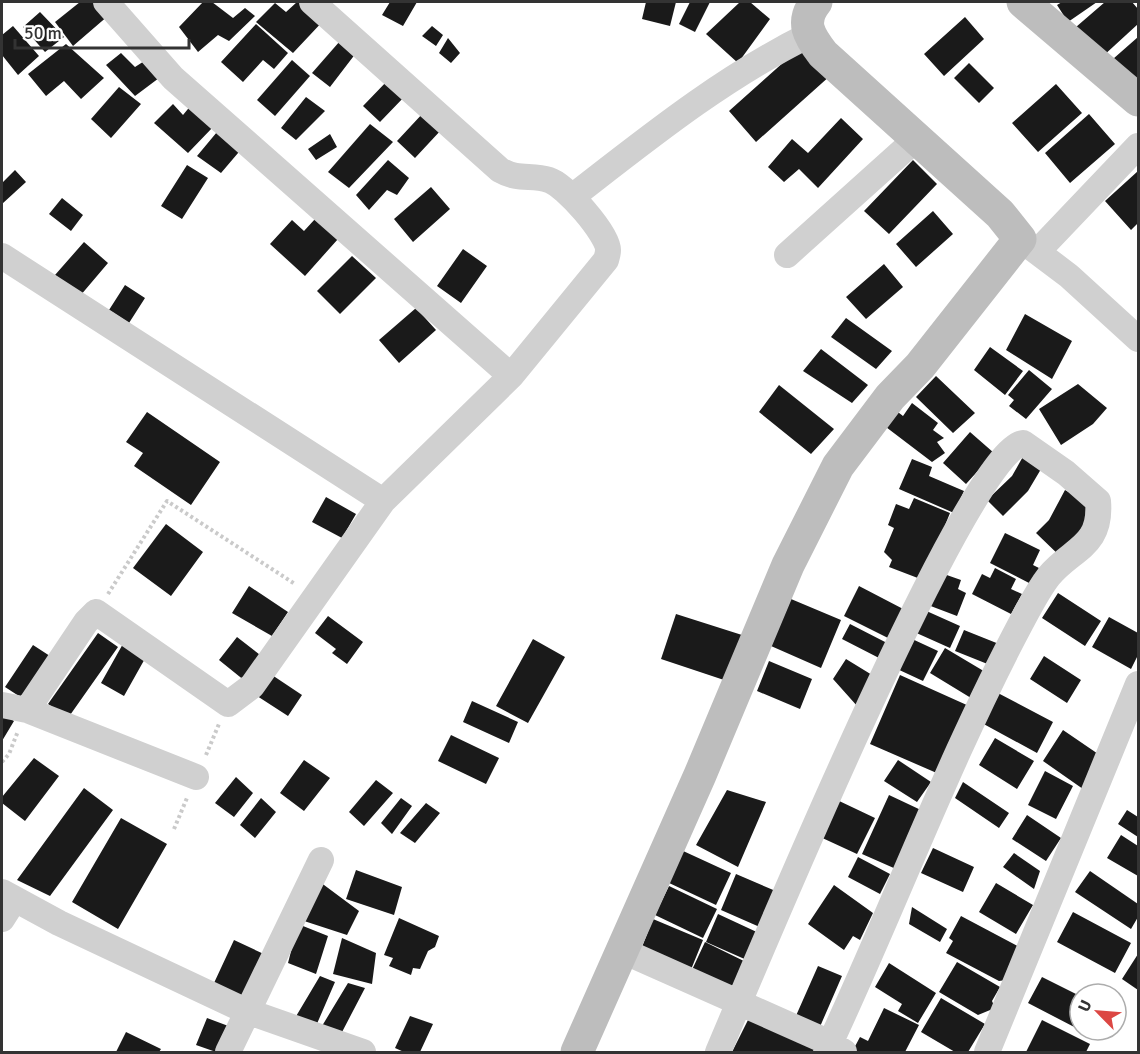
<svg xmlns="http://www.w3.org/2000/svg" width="1140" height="1054" font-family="Signika,sans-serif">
<rect width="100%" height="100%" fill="#fff"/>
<path fill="#1a1a1a" d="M80 2H96L109 15 73 46 55 22Z
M203 2H212L233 18 245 8 255 16 229 41 218 35 198 52 179 27Z
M297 2H308L325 19 293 53 256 22 275 3 286 12Z
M390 2H417L403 26 382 15Z
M646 2H676L670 26 642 19Z
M690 2H710L695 32 679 24Z
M740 2H750L770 19 738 63 706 34Z
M1062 2H1097L1068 22 1057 5Z
M1105 2H1132L1138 9V24L1102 57 1076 27Z
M40 12 64 37 45 52 23 27Z
M965 17 984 39 944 76 924 54Z
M256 24 288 53 274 69 263 60 243 82 221 62Z
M13 26 39 56 18 75 2 55V35Z
M432 26 443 35 436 46 422 36Z
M1138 37V77L1133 82 1113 59Z
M448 38 460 53 451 63 439 53Z
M340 41 356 53 330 87 312 73Z
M66 44 104 78 81 99 64 81 46 96 28 74Z
M804 44 831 75 756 142 729 111Z
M121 53 135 67 149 58 163 75 135 96 106 65Z
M292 60 310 76 275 116 257 100Z
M969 63 994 88 979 103 954 78Z
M389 79 406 95 380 122 363 106Z
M1056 84 1082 113 1038 152 1012 123Z
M119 87 141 104 111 138 91 119Z
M306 97 325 111 296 140 281 128Z
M173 104 183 115 192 104 214 126 188 153 154 123Z
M424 112 442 129 415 158 397 141Z
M1089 114 1115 144 1070 183 1045 153Z
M841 118 863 139 818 188 799 169 784 182 768 167 792 139 808 153Z
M370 124 393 142 349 188 328 172Z
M222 126 244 146 221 173 197 156Z
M330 134 337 147 316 160 308 149Z
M388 160 409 178 397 195 387 190 369 210 356 195Z
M913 160 937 184 889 234 864 211Z
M187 165 208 178 182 219 161 206Z
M15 170 26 182 2 204V183Z
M1138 171V223L1131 230 1105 201Z
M431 187 450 209 413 242 394 219Z
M62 198 83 215 71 231 49 214Z
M933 211 953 234 916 267 896 244Z
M315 219 338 239 305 276 270 244 292 220 304 231Z
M84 242 108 263 80 296 55 275Z
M463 249 487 266 461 303 437 286Z
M352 256 376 278 340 314 317 291Z
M884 264 903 287 866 319 846 297Z
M125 285 145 298 129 323 109 310Z
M416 308 436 330 399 363 379 340Z
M1025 314 1072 341 1052 379 1006 350Z
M846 318 892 351 876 369 831 337Z
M990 347 1023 371 1005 395 974 370Z
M821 349 868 385 852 403 803 371Z
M1029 370 1052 389 1026 419 1009 406 1014 400 1008 395Z
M936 376 975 413 953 433 916 397Z
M1078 384 1107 408 1093 424 1061 445 1039 409Z
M779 385 834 429 811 454 759 412Z
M912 403 938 423 933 430 944 438 937 442 945 453 932 462 882 424 894 409 903 416Z
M147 412 220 462 191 505 134 466 143 453 126 442Z
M970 432 994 453 966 484 943 463Z
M1025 453 1044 464 1028 491 1003 516 987 500 1012 476Z
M912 459 932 467 929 476 964 491 954 513 899 489Z
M1065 490 1096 507 1063 559 1036 533 1049 520Z
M326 497 356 514 342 538 312 522Z
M914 498 950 513 923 580 889 567 892 560 884 552 894 528 888 525 896 504 909 509Z
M166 524 203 552 171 596 133 568Z
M1005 533 1040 550 1033 565 1039 568 1031 584 990 563Z
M995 568 1016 579 1011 589 1022 594 1011 614 972 594 982 574 990 578Z
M941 573 961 580 958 589 966 593 957 616 928 605Z
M249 586 288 612 272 636 232 613Z
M859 586 907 611 892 640 844 616Z
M1058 593 1101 621 1085 646 1042 618Z
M791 599 841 620 821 668 771 646Z
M922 609 960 626 950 648 912 631Z
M676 614 742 635 727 681 661 659Z
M328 616 363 642 347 664 332 653 336 649 315 633Z
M1109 617 1138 633V655L1131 669 1092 647Z
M850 624 887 643 879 658 842 639Z
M964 630 999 644 990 665 955 651Z
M98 633 118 647 68 718 48 704Z
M237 637 264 658 245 681 219 660Z
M910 638 938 651 923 681 895 668Z
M533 639 565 657 528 723 496 706Z
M124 642 147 655 124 696 101 683Z
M33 645 53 658 25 700 5 687Z
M945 648 987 673 971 698 930 673Z
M1044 656 1081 680 1067 703 1030 679Z
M846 659 877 678 858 707 833 679Z
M769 661 812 679 800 709 757 691Z
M269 673 302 695 288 716 254 694Z
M900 675 969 706 939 774 870 744Z
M996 692 1053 722 1037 753 980 722Z
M472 701 518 722 509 743 463 722Z
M2 713 14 721 2 741Z
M1063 730 1104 758 1083 789 1043 761Z
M451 735 499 758 486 784 438 761Z
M995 738 1034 761 1017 789 979 765Z
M34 758 59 776 25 821 2 803V797Z
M304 760 330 778 304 811 280 793Z
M898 760 931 782 917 802 884 781Z
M1045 771 1073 786 1056 819 1028 805Z
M236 777 253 793 234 817 215 803Z
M376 780 393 793 364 826 349 812Z
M963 782 1009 813 999 828 955 798Z
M84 788 113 810 50 896 17 880Z
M727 790 766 802 738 867 696 845Z
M889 795 923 811 896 869 862 854Z
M261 798 276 812 255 838 240 825Z
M401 798 412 806 392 834 381 823Z
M835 799 875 818 857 854 818 836Z
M426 803 440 813 415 843 400 833Z
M1127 810 1138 817V837L1118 824Z
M1027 815 1061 838 1046 861 1012 839Z
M121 818 167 844 118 929 72 902Z
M1121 835 1138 846V876L1107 858Z
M933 848 974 867 963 892 921 873Z
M681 850 731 873 716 905 667 882Z
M1014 853 1040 871 1034 889 1003 867Z
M858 857 890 874 880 894 848 877Z
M356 870 402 887 394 915 346 899Z
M1090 871 1138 904V917L1131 929 1075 892Z
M736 874 778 892 762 928 721 910Z
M320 882 359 911 347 935 301 920Z
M996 883 1033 905 1016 934 979 912Z
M834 885 873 913 860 940 853 936 844 950 808 924Z
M669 886 717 909 703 938 655 915Z
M912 907 947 929 940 942 909 924Z
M1073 912 1131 943 1115 973 1057 942Z
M718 914 761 934 749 961 706 942Z
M961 916 1023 949 1006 980 999 981 946 953 953 941 949 938Z
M399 918 439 936 435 947 428 951 420 969 413 968 411 975 389 966 393 958 384 955Z
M653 919 703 940 690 972 640 952Z
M298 924 328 936 316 974 288 963Z
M342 938 376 953 372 984 333 974Z
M234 940 266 955 247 998 214 983Z
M705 942 750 964 735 993 691 972Z
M1138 954V990L1122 979Z
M957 962 1000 987 992 1001 995 1008 978 1015 939 992Z
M889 963 936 993 918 1023 898 1011 902 1004 875 987Z
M818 966 842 976 819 1029 795 1018Z
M320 976 335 982 316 1026 295 1018Z
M1042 977 1080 996V1030L1028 1003Z
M348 983 365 988 341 1034 322 1026Z
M941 998 985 1024 968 1052H955L921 1032Z
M884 1008 919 1025 905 1052H852L860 1037 868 1041Z
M410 1016 433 1024 420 1052H404L395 1048Z
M750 1016 819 1048 817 1052H732Z
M207 1018 231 1027 216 1052 196 1045Z
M1042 1020 1090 1044 1086 1052H1026Z
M126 1032 161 1049 159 1052H116Z"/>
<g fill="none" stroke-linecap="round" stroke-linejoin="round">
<path stroke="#cacaca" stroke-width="4" stroke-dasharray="3 3" stroke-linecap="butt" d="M108 594 167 501 295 584
M206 755 219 724
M2 762 9 754 18 731
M174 829 187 798"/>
<path stroke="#d0d0d0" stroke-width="26" d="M106 2 173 78 511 376
M572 197C648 138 722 78 809 35
M1020 239 1069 276 1138 339
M1038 251 1138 146
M787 255 916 139
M2 256 383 501
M2 705 27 710 196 777
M27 710 86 622 96 612 228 704 252 686 383 501 511 376 606 260C607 256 608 254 608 250 608 234 565 185 549 180 531 174 519 181 500 170L312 2
M2 892 59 923 246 1011 363 1052
M2 919 14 900
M621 950 830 1043 844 1052
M228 1052 321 860
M718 1052C751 975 967 451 1023 443L1066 473 1098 501C1102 547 1072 548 1049 576 1038 590 1029 608 1021 623 947 762 893 910 826 1052
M987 1052 1138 684"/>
<path stroke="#bdbdbd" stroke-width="33" d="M1023 2 1138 100
M577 1052 700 775 788 565 838 466 890 397 920 366 1020 239 1000 214 823 54C809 36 800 22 816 2"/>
</g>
<rect width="1140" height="1054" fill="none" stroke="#333333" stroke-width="6"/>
<g transform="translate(1098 1012) rotate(295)"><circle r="28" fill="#ffffff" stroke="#adadad" stroke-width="1.5"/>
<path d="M0-4.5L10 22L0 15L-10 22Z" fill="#dc4743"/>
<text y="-9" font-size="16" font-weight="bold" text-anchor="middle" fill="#333333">U</text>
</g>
<path d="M15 39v9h174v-9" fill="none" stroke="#333333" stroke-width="3"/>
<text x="24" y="39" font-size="18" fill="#333333" stroke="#ffffff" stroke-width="4.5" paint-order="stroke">50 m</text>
</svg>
